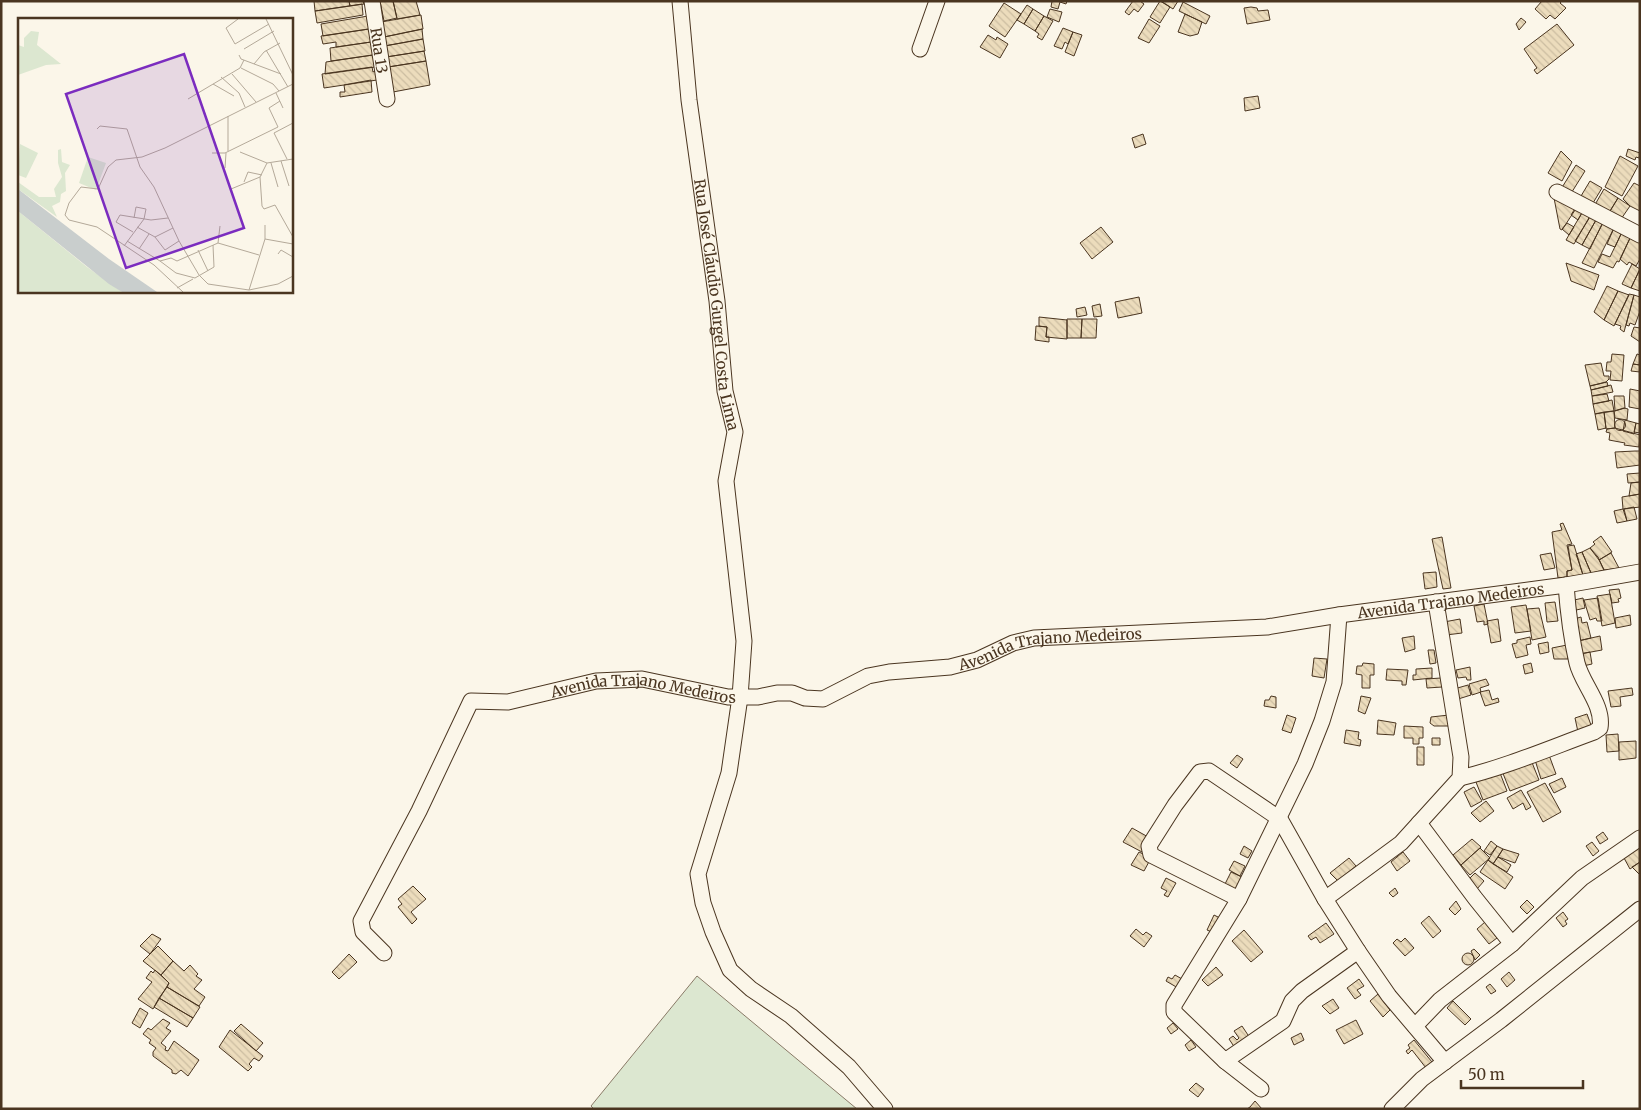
<svg xmlns="http://www.w3.org/2000/svg" width="1641" height="1110" viewBox="0 0 1641 1110" font-family="Merriweather,serif">
  <style>
    .pitch { fill: #dce7d0; stroke: #887966 }
    .building { fill: url(#building-back-hatch); stroke: #4a3520 }
    .lines { fill: none; stroke-linecap: round; stroke-linejoin: round }
    .street-casing { stroke: #4a3520; stroke-width: 17 }
    .street { stroke: #fbf6e9; stroke-width: 15 }
    .labels { text-anchor: middle; dominant-baseline: central; stroke-width: 4; stroke-linejoin: round; paint-order: stroke }
    .street-label { font-size: 15px; fill: #4a3520; stroke: #fbf6e9 }
    .inset-road { fill: none; stroke: #b4a999; stroke-width: 1 }
    .view { fill: #7b2cbf; fill-opacity: 0.15; stroke: #7b2cbf; stroke-width: 2.5 }
    .inset-edge { fill: none; stroke: #4a3520; stroke-width: 2.5 }
  </style>
  <defs>
    <pattern id="building-back-hatch" width="6" height="6" patternUnits="userSpaceOnUse" patternTransform="scale(1.25)"><rect width="6" height="6" fill="#ecdcbc"/><path d="M-1 5l2 2M0 0l6 6M5-1l2 2" fill="none" stroke="#ccbda1"/></pattern>
  </defs>
  <rect width="100%" height="100%" fill="#fbf6e9"/>
  <path class="pitch" d="M697,976L857,1109H594L591,1106Z"/>
  <path class="building" d="M314,1H349L350,6L315,11Z
    M349,1H363L364,4L350,6Z
    M380,1H393L397,18L384,21Z
    M393,1H416L420,15L397,19Z
    M1052,1H1067L1066,4L1060,2L1058,9L1051,7Z
    M1133,1H1140L1144,4L1138,12L1134,9L1129,15L1125,12Z
    M1160,1L1170,7L1160,23L1150,17Z
    M1161,1H1178L1173,9Z
    M1542,1H1562L1560,3L1566,8L1555,19L1550,15L1546,19L1535,9Z
    M1183,2L1210,16L1206,24L1179,11Z
    M1004,3L1021,14L1005,37L989,26Z
    M362,4L363,15L317,23L315,11Z
    M1027,5L1033,9L1024,24L1017,20Z
    M1251,7L1257,8L1258,11L1268,10L1270,20L1247,24L1244,8Z
    M1033,9L1044,16L1035,31L1024,24Z
    M1050,9L1062,12L1059,22L1047,17Z
    M1185,14L1202,22L1198,34L1190,36L1178,32Z
    M421,15L423,29L384,37L381,22Z
    M368,16L369,29L323,36L321,24Z
    M1044,16L1053,21L1042,40L1037,37L1039,34L1035,31Z
    M1521,18L1526,22L1519,30L1516,24Z
    M1149,19L1160,26L1149,43L1138,38Z
    M1557,24L1574,45L1537,74L1534,70L1537,68L1524,49Z
    M1063,28L1073,32L1068,44L1065,42L1062,49L1054,46Z
    M369,29L371,42L336,47V42L323,44L321,36Z
    M422,29L423,39L385,46L384,37Z
    M1073,32L1082,35L1074,56L1065,52Z
    M988,35L996,40L997,37L1008,44L1000,58L980,47Z
    M423,39L425,51L386,57L384,46Z
    M371,42L373,55L331,61L330,48Z
    M424,51L426,61L388,67L386,57Z
    M373,55L375,67L325,74L326,62Z
    M426,61L430,85L393,92L388,67Z
    M372,67L373,72L375,71L377,80L324,88L322,74Z
    M371,80L372,92L340,97V92H345L344,85Z
    M1258,96L1260,108L1245,111L1244,98Z
    M1143,134L1146,144L1135,148L1132,138Z
    M1628,149L1640,153L1639,158L1636,157L1635,160L1626,156Z
    M1561,151L1572,162L1562,181L1548,173Z
    M1620,156L1638,166L1622,196L1605,187Z
    M1576,165L1585,171L1570,195L1561,189Z
    M1590,181L1602,188L1590,208L1578,201Z
    M1634,183L1640,186V211L1630,206L1623,199Z
    M1604,189L1618,198L1607,216L1593,208Z
    M1554,198L1577,207L1562,230L1560,229Z
    M1618,198L1630,206L1619,222L1607,216Z
    M1576,207L1583,211L1578,220L1571,215Z
    M1583,211L1590,216L1574,244L1566,240Z
    M1590,217L1596,220L1582,245L1575,241Z
    M1596,220L1602,224L1590,249L1582,245Z
    M1567,223L1574,227L1569,235L1562,229Z
    M1603,223L1614,228L1594,268L1582,263Z
    M1101,227L1113,242L1092,259L1080,243Z
    M1614,228L1622,232L1615,247L1607,244Z
    M1622,232L1631,236L1619,262L1617,261L1613,268L1598,262L1602,254L1610,257Z
    M1631,236L1640,241V259L1636,266L1629,262L1627,265L1620,259Z
    M1566,263L1599,275L1594,290L1571,281Z
    M1632,264L1640,269L1631,288L1622,284Z
    M1640,269V291L1631,288Z
    M1607,286L1618,291L1604,320L1594,312Z
    M1618,291L1629,295L1614,326L1604,320Z
    M1629,294L1634,295L1624,332L1620,329L1621,326L1615,324Z
    M1634,295L1640,297V311L1635,325L1630,323L1629,326L1626,325Z
    M1139,297L1142,313L1118,318L1115,302Z
    M1100,304L1102,316L1094,317L1092,306Z
    M1085,307L1087,315L1077,317L1076,309Z
    M1039,317L1067,320V339L1046,337L1047,327L1039,326Z
    M1067,319H1082L1081,338H1067Z
    M1082,319H1097L1096,338H1081Z
    M1036,326L1047,327L1046,337H1049V342L1035,340Z
    M1634,327L1640,328V342L1631,336Z
    M1612,354L1624,355L1622,381L1610,380L1611,371H1606L1607,362H1611Z
    M1637,354L1640,355V365L1633,364Z
    M1601,363L1604,376H1609V379L1606,382L1590,386L1585,365Z
    M1633,364L1640,365V372L1631,371Z
    M1607,382L1608,386L1591,390L1590,386Z
    M1611,385L1613,392L1592,396L1591,390Z
    M1630,389L1640,391V409L1629,407Z
    M1607,394L1609,401L1593,404L1592,396Z
    M1614,396H1624L1625,408L1615,411Z
    M1612,400L1614,411L1595,414L1593,404Z
    M1624,408L1628,409L1627,420L1615,418L1614,411Z
    M1614,411L1615,428L1606,429L1604,412Z
    M1604,412L1606,428L1598,430L1595,414Z
    M1614.5 425a5.5 5.5 0 1 1 11 0a5.5 5.5 0 1 1-11 0Z
    M1625,420L1636,423L1634,434L1623,431Z
    M1636,423L1640,424V433L1634,432Z
    M1615,428L1640,435L1639,447L1624,445L1625,443L1609,440L1610,433L1606,432L1607,429Z
    M1635,451H1640V465L1617,468L1615,452Z
    M1640,473V482L1628,483L1627,474Z
    M1640,482V494L1629,496L1631,483Z
    M1640,494V507L1623,509L1622,497Z
    M1634,507L1637,519L1627,521L1624,509Z
    M1623,509L1627,521L1617,523L1614,511Z
    M1563,523L1572,544L1567,545L1572,570L1567,571V577L1558,578L1552,532L1562,530L1560,524Z
    M1601,536L1612,552L1599,560L1590,548L1595,544L1593,542Z
    M1442,537L1451,588L1443,589L1432,539Z
    M1574,545L1583,575L1567,577V571L1572,570L1568,546Z
    M1590,548L1598,557L1604,570L1591,573L1582,552Z
    M1582,552L1591,573L1583,575L1576,554Z
    M1551,553L1555,568L1544,570L1540,555Z
    M1611,553L1619,568L1604,570L1599,560Z
    M1436,572L1437,587L1425,589L1423,573Z
    M1619,589L1621,598L1618,599L1619,602L1612,603L1609,590Z
    M1610,594L1615,623L1602,626L1597,596Z
    M1583,598L1585,608L1572,611L1570,601Z
    M1598,598L1602,621H1597L1596,618L1590,620L1584,600Z
    M1555,602L1558,621L1547,622L1545,603Z
    M1484,604L1488,624L1484,625V621L1477,622L1474,606Z
    M1526,605L1531,631L1515,633L1511,607Z
    M1539,608L1546,637L1532,640L1527,609Z
    M1630,615L1631,625L1616,628L1615,618Z
    M1581,617L1582,623L1587,622L1591,638L1578,641L1574,619Z
    M1460,619L1462,633L1446,635L1444,622Z
    M1498,619L1501,641L1491,643L1487,621Z
    M1414,636L1415,649L1405,652L1402,638Z
    M1600,636L1602,650L1580,654L1578,641Z
    M1530,637L1531,644L1526,645L1528,655L1516,658L1512,644L1517,643V640Z
    M1548,642L1549,652L1540,654L1538,644Z
    M1567,645L1568,659H1554L1552,648Z
    M1428,650H1434L1436,663L1430,664Z
    M1590,652L1592,664L1583,666L1580,654Z
    M1314,658L1327,659L1324,678L1312,676Z
    M1363,663L1374,664V675H1370V688H1362V675L1356,674L1357,666H1362Z
    M1531,663L1533,672L1525,674L1523,665Z
    M1470,667L1471,680H1467L1466,677L1458,678L1456,670Z
    M1432,668V678L1413,680V675H1416V669Z
    M1387,669L1408,670L1406,685H1402V681L1386,680Z
    M1441,678L1442,687L1427,688L1426,679Z
    M1486,679L1489,685L1480,688L1481,692L1472,695L1469,684Z
    M1468,685L1471,695L1455,700L1454,689Z
    M1632,688L1633,695L1620,697L1621,706L1611,707L1608,691Z
    M1489,690L1492,700L1498,698L1499,702L1485,706L1480,692Z
    M1271,696L1276,697V708L1264,706L1265,700H1269Z
    M1361,696L1371,698L1365,714L1358,711Z
    M1587,714L1591,725L1578,732L1575,718Z
    M1287,715L1296,718L1291,733L1282,730Z
    M1449,715L1451,726H1434L1430,723L1431,717Z
    M1378,720L1396,723L1394,735L1377,734Z
    M1404,726L1423,727V738H1419V744H1413V738H1404Z
    M1346,730L1359,732L1358,739L1361,740L1360,746L1344,743Z
    M1618,734L1619,751L1607,752L1606,735Z
    M1432,738H1440V745H1432Z
    M1636,741V758L1619,760V742Z
    M1417,747H1424V765H1417Z
    M1237,755L1243,759L1237,768L1230,763Z
    M1549,755L1556,774L1541,779L1535,760Z
    M1531,760L1539,780L1510,791L1502,771Z
    M1500,773L1507,791L1483,800L1476,782Z
    M1562,778L1566,787L1554,793L1549,784Z
    M1545,783L1561,812L1543,822L1527,792Z
    M1474,787L1482,801L1471,807L1464,792Z
    M1521,790L1531,807L1526,810L1523,803L1513,809L1507,798Z
    M1486,801L1494,811L1480,822L1471,813Z
    M1132,828L1150,838L1142,852L1123,842Z
    M1603,832L1608,839L1600,844L1596,837Z
    M1472,839L1481,847L1461,865L1453,855Z
    M1491,841L1497,846L1490,855L1484,851Z
    M1592,842L1599,851L1593,856L1586,846Z
    M1640,844V862L1630,869L1624,858L1620,861L1618,857Z
    M1244,846L1252,851L1248,858L1240,854Z
    M1497,846L1503,849L1493,864L1488,860Z
    M1480,848L1490,858L1470,875L1461,865Z
    M1503,849L1519,854L1515,863L1498,857Z
    M1139,852L1151,858L1144,871L1131,865Z
    M1403,852L1410,861L1397,871L1391,862Z
    M1498,857L1511,865L1507,872L1493,864Z
    M1349,858L1356,866L1338,881L1330,873Z
    M1488,860L1513,877L1505,889L1480,872Z
    M1234,861L1245,866L1240,876L1229,870Z
    M1640,862V873L1639,874L1632,867Z
    M1231,872L1244,878L1237,893L1224,886Z
    M1475,873L1484,881L1477,889L1467,881Z
    M1166,878L1176,883L1168,897L1164,895L1167,891L1161,888Z
    M413,886L426,899L411,912L417,919L412,924L398,907L402,904L398,899Z
    M1395,888L1398,893L1393,897L1389,893Z
    M1527,900L1534,907L1527,914L1520,907Z
    M1456,901L1461,909L1455,915L1449,909Z
    M1563,912L1568,919L1565,921L1567,924L1563,927L1556,918Z
    M1214,915L1222,919L1214,933L1207,930Z
    M1429,916L1441,931L1433,938L1421,923Z
    M1485,922L1497,938L1489,944L1477,929Z
    M1326,923L1334,934L1320,943L1316,937L1311,940L1308,936Z
    M1136,929L1143,935L1146,932L1152,936L1144,947L1130,936Z
    M1244,930L1263,952L1251,962L1232,941Z
    M152,934L161,939L150,954L140,946Z
    M1405,938L1414,948L1405,956L1393,943L1397,939L1401,942Z
    M158,946L173,961L161,975L143,961Z
    M1474,949L1480,955L1475,960L1471,951Z
    M1462 959a6 6 0 1 1 12 0a6 6 0 1 1-12 0Z
    M349,954L357,962L339,979L332,972Z
    M173,961L184,971L190,965L198,974L196,976L202,980L194,989L205,997L199,1006L167,987L169,983L161,975Z
    M1216,967L1223,975L1208,986L1202,980Z
    M155,970L169,983L153,1009L138,999L152,982L146,978L151,971L153,973Z
    M1509,972L1515,980L1507,987L1501,979Z
    M1175,975L1182,979L1178,988L1166,981L1168,977L1172,979Z
    M1359,979L1364,986L1357,990L1361,995L1355,999L1347,988Z
    M1490,984L1496,991L1491,994L1486,987Z
    M167,987L200,1007L193,1018L159,998Z
    M1378,994L1390,1010L1383,1017L1370,1001Z
    M159,998L193,1018L187,1027L154,1007Z
    M1333,999L1339,1008L1330,1014L1322,1006Z
    M1453,1001L1471,1019L1465,1025L1447,1008Z
    M140,1008L148,1013L140,1028L132,1023Z
    M163,1019L170,1023L166,1028L171,1031L161,1043L166,1047L165,1050L168,1051L174,1041L199,1060L188,1076L181,1070L176,1074L172,1073V1070L153,1056V1052L156,1048L149,1043L151,1040L143,1034L148,1028L151,1030Z
    M1356,1020L1363,1034L1344,1044L1336,1030Z
    M1173,1023L1178,1029L1171,1034L1167,1028Z
    M241,1024L263,1043L256,1051L234,1031Z
    M1242,1026L1252,1041L1237,1051L1229,1039L1233,1036L1237,1040L1239,1038L1234,1031Z
    M230,1030L263,1056L259,1061L254,1058L249,1064L252,1067L248,1071L219,1047Z
    M1301,1033L1304,1040L1294,1045L1291,1038Z
    M1191,1040L1196,1047L1189,1051L1185,1045Z
    M1414,1040L1432,1062L1426,1068L1412,1050L1408,1054L1406,1051L1410,1048L1408,1045Z
    M1196,1083L1204,1089L1198,1097L1189,1090Z
    M1255,1101L1262,1109H1247L1250,1107Z"/>
  <g class="lines">
    <g class="street-casing">
      <g id="street">
        <path id="s1" d="M372,1L387,99"/>
        <path id="s2" d="M680,1L689,100L717,301L725,391L735,432L726,481L744,641L740,697L729,773L698,874L703,903L713,932L730,970L751,989L791,1016L849,1067L885,1109"/>
        <path d="M920,49L937,1"/>
        <path d="M1557,192L1640,235"/>
        <path d="M1339,615L1334,682L1322,721L1305,764L1239,899L1174,1005V1012L1225,1061L1283,1021L1292,1001L1302,991L1358,951"/>
        <path d="M1460,778C1506,767 1550,748 1594,732L1600,728C1604,705 1582,684 1577,663C1571,637 1568,612 1566,585"/>
        <path d="M1419,823L1475,898L1512,944"/>
        <path d="M1239,899L1151,855L1149,846L1175,805L1200,772L1209,771L1280,819L1325,899L1358,951L1389,996L1445,1062"/>
        <path d="M1325,899L1401,843L1460,778L1461,757L1436,602"/>
        <path id="s3" d="M384,953L363,932L361,921L419,811L471,701L508,702L596,681L642,679L728,697H758L777,693H792L805,698L823,699L868,676L889,672L950,667L977,660L1013,643L1034,638L1267,627L1339,615L1566,585L1640,572"/>
        <path d="M1415,1026L1440,1000L1512,944L1582,878L1640,838"/>
        <path d="M1225,1061L1261,1089"/>
        <path d="M1392,1109L1422,1079L1501,1020L1640,909"/>
      </g>
    </g>
    <use href="#street" class="street"/>
  </g>
  <g class="labels">
    <g class="street-label">
      <text stroke="none"><textPath href="#s1" startOffset="50">Rua 13</textPath></text>
      <text stroke="none"><textPath href="#s2" startOffset="306">Rua José Cláudio Gurgel Costa Lima</textPath></text>
      <text stroke="none"><textPath href="#s3" startOffset="1286">Avenida Trajano Medeiros</textPath></text>
      <text stroke="none"><textPath href="#s3" startOffset="881">Avenida Trajano Medeiros</textPath></text>
      <text stroke="none"><textPath href="#s3" startOffset="462">Avenida Trajano Medeiros</textPath></text>
    </g>
  </g>
  <g transform="translate(18 18)">
    <rect width="275" height="275" fill="#fbf6e9"/>
    <path d="M13,13L21,14L19,27L43,46L28,47L0,57V27L6,29V20Z" fill="#dce7d0"/>
    <path d="M43,131L44,144L52,147L47,155L48,173L43,176L42,184L34,188L39,199L0,171V164L21,179H38L36,171L44,159L40,145V132ZM0,193L69,249L104,274H0Z" fill="#dce7d0"/>
    <path d="M2,126L20,135L8,160L0,157ZM70,139L88,145L78,172L61,165Z" fill="#dce7d0"/>
    <path d="M0,171L91,241L139,274H104L91,266L0,193Z" fill="#c9cecd"/>
    <path class="inset-road" d="M220,1L208,10L217,26L251,6M248,1L275,57M226,31L256,13M248,32L270,69M221,37L223,41L263,56M236,46L246,34L262,25M223,50L255,66L261,73M214,56L238,84M203,59L221,75L227,89M195,66L216,78M258,75L265,90M170,81L222,50L226,42M210,98V133M260,109L251,90L262,83M79,111L82,108L109,111L122,149L136,169L161,223L181,257L190,266L231,272L260,266L275,258M222,134L249,145L275,141M194,135H207L260,109M269,141L256,115L275,105M263,143L271,168M249,145L242,159L244,188L246,191L257,187L275,219M253,145L260,169M207,150L208,135M226,164L230,154L244,157M213,171L242,159M119,209L137,219L155,210M115,214L98,204L102,197L133,202L150,200M137,219L147,232L161,223M247,221L275,226M109,223L142,243L153,240L159,243L200,225L241,237M200,225L202,208M106,228L126,201L128,191L118,189L116,200M121,231L131,216M180,232L190,253M260,236L263,232L275,239M142,243L158,255L177,260L196,249L195,227M159,270L175,261M231,272L247,221V207M165,274L136,247L79,209L51,202L47,197L51,185L63,169L80,171L90,149L98,142L124,139L147,130L275,66"/>
    <path class="view" d="M166,36L226,210L108,250L48,76Z"/>
    <rect width="275" height="275" class="inset-edge"/>
  </g>
  <rect width="1641" height="1110" fill="none" stroke="#4a3520" stroke-width="5"/>
  <path d="M1461 1080v8h122v-8" fill="none" stroke="#4a3520" stroke-width="2.5"/>
  <text x="1468" y="1080" font-size="15" fill="#4a3520" stroke="#fbf6e9" stroke-width="4" paint-order="stroke">50 m</text>
</svg>
